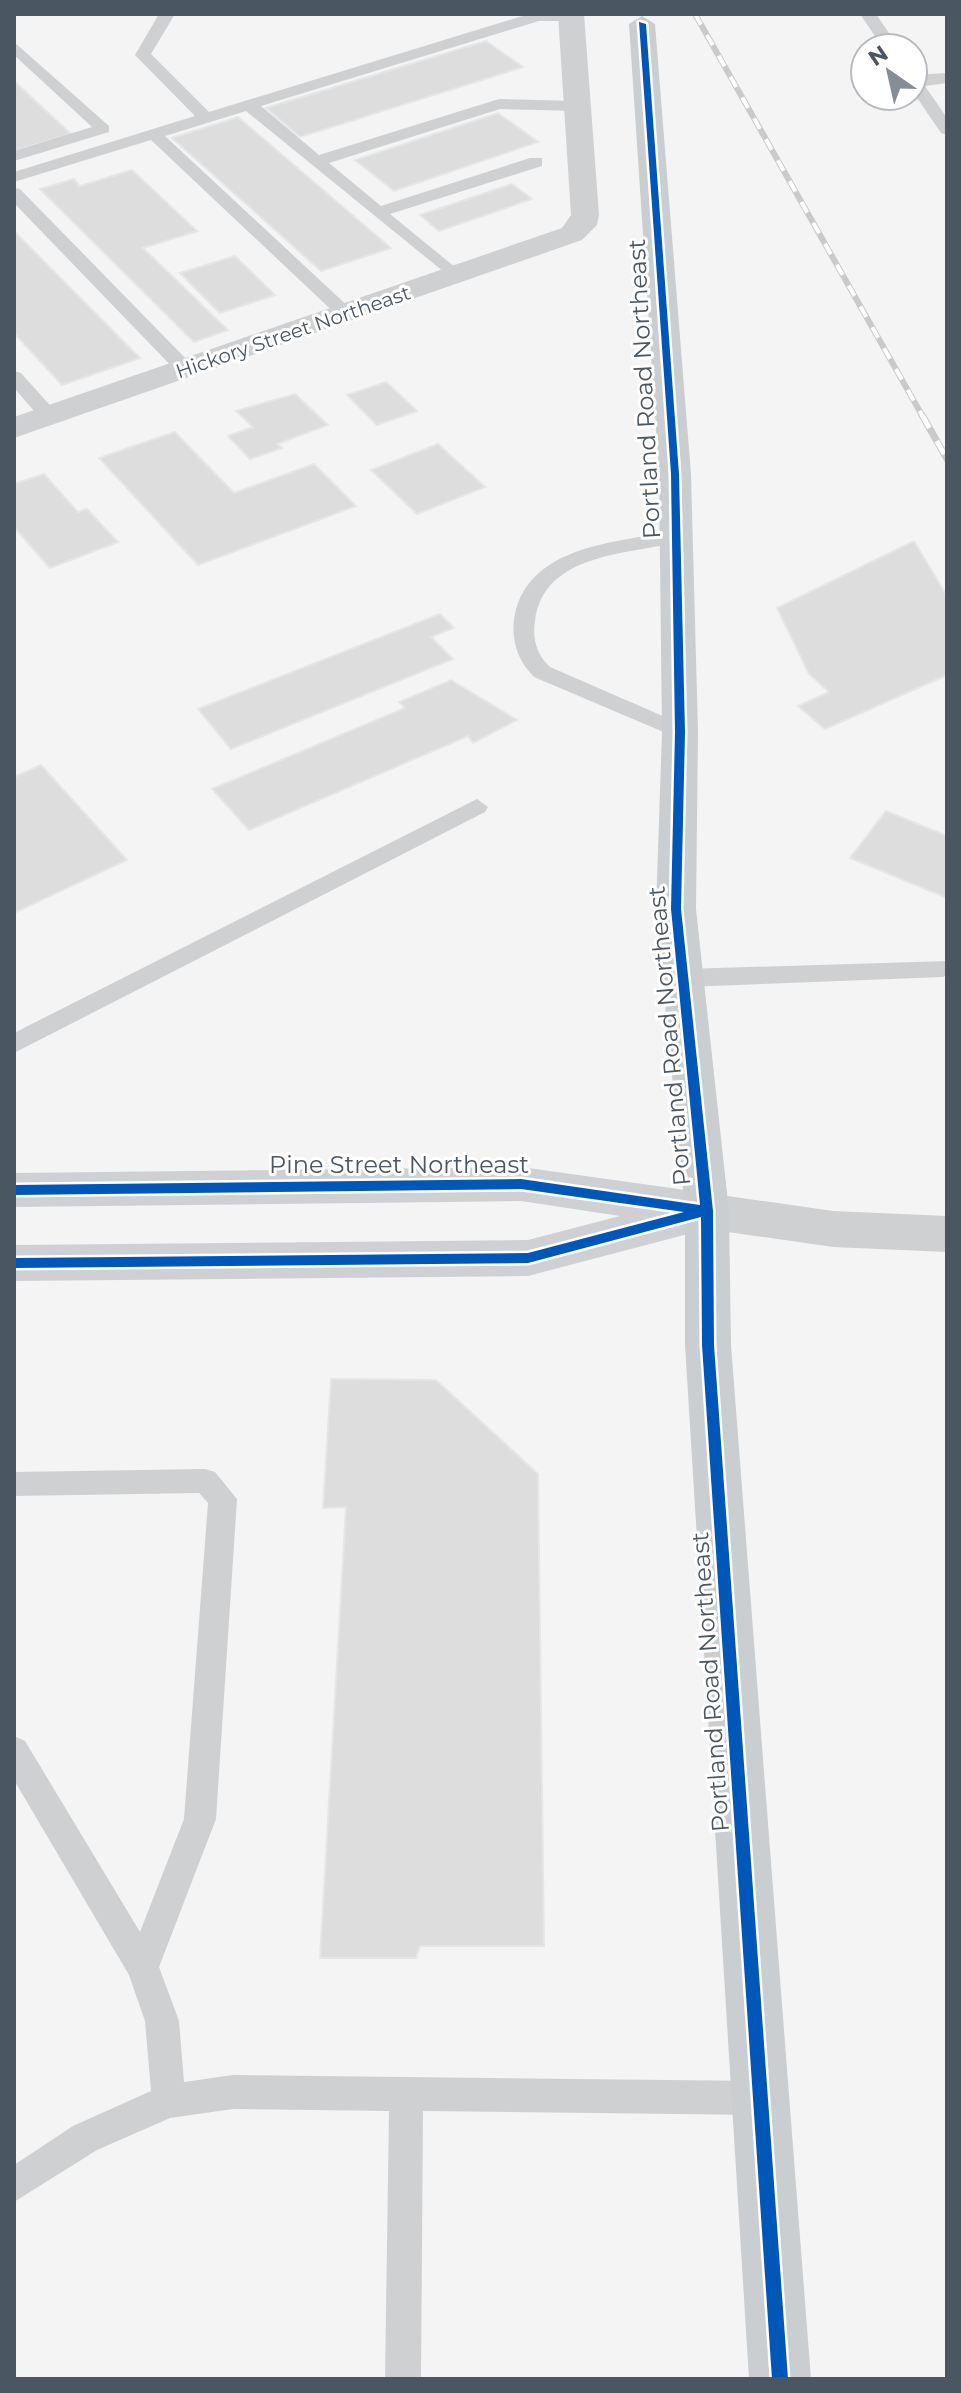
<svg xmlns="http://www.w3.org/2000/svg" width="961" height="2393" viewBox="0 0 961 2393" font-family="Montserrat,sans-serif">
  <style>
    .building { fill: #ddddde; stroke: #e5e6e7; stroke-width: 2 }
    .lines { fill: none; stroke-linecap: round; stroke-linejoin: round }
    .lane { fill: #ced0d2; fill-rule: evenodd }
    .street { fill: #ced0d2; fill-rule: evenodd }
    .secondary { fill: #ced0d4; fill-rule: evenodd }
    .primary { fill: #caced1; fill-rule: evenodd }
    .rail-far1-casing { stroke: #c9cacc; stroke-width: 6 }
    .rail-casing { stroke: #c9cacc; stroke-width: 7 }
    .rail-far1 { stroke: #fff; stroke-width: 4; stroke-dasharray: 12; stroke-linecap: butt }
    .rail { stroke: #fff; stroke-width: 5; stroke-dasharray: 15; stroke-linecap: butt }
    .cycleway-casing { stroke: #fff; stroke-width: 5 }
    .cycleway { fill: #0057b8; fill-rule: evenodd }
    .labels { text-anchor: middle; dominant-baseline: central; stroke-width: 6; stroke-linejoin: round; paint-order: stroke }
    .far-street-label { font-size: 20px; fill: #4a5661; stroke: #fff }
    .street-label { font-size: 24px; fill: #4a5661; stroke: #fff }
  </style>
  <rect width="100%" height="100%" fill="#f4f4f4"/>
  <path class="building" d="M486,41L523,67L300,137L266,108Z
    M14,81L71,134L14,151Z
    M498,113L538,142L394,191L355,160Z
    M238,117L391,248L321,271L172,138Z
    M132,170L197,231L143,248L228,330L194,342L40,189L74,179L80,186Z
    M512,184L532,199L439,231L420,215Z
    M14,231L140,358L62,385L14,333Z
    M235,256L275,295L220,313L180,273Z
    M386,382L417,411L377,425L347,395Z
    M295,394L328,425L277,444L282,448L250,459L228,436L253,427L236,411Z
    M175,432L234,493L314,464L356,506L198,565L99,458Z
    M438,444L485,487L417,514L371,470Z
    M44,474L78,512L87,509L118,542L50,568L14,527V484Z
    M914,541L947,596V675L825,729L798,706L829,692L809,674L777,608Z
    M440,614L454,628L431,637L453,659L231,749L198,709Z
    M451,680L517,720L473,743L468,736L249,830L212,789L405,708L399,702Z
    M41,765L127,860L14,913V777Z
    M886,811L947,836V898L850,858Z
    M331,1379L436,1380L538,1474L544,1946H420L416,1958H320L346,1507L323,1508Z"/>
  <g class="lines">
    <path class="lane" d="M159,14H175L151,54L209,112L529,14L579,16L571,21H539L261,106L319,155L499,99L577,101L585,106L577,111L500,109L329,163L381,206L530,158H542V166L390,214L461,272V280L455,281L246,111L165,136L352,310L355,314L346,319L340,318L151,140L14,182V172L195,116L135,55Z
      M860,14H876L899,48H883Z
      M14,42L109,126V132L14,161V151L92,127L14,55Z
      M947,73V83L925,86L947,118V135L941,133L913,92V75Z
      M14,188L20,189L192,365V373H178L14,203Z
      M14,371L21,373L56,412V420H42L14,388Z
      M675,531L685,537L682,541C629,555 544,552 535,621C532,639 537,655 550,667L688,727L691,732L688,737L680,739L534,677C517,660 510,638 515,614C530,545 618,542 675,531Z
      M477,799L488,807L485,812L14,1053V1033Z
      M947,961V975L943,977L684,987L676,984L672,978L676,972L684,969Z
      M205,1469L215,1472L237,1499L216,1819L159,1967L179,2021L184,2082L233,2075L760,2081L772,2086L777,2098L772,2110L760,2115L423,2111L421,2379H385L389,2111L233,2109L170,2118L97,2150L14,2202V2165L73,2126L151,2091L145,2021L129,1975L14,1780V1736L25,1741L140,1932L184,1819L208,1503L199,1493L14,1496V1472Z"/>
    <path class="street" d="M558,14H584L599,215L597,225L582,240L14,438V417L562,228L571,215Z
      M707,1193L833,1211L947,1216V1252L833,1247L707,1229L691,1223L685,1211L691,1199Z"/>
    <path class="secondary" d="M521,1167L707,1193L723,1199L729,1211L723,1223L707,1229L528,1276L14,1281V1245L528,1240L620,1216L521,1201L14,1207V1173Z"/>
    <path class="primary" d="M642,16L655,24L691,474L698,732L696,909L729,1211L731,1345L811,2379H749L685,1345V1211L656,909L662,732L659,474L629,24Z"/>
    <g class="rail-far1-casing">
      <path id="rail-far1" d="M695,14L923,417"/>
    </g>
    <g class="rail-casing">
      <path id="rail" d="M922,415L947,459"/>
    </g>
    <use href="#rail-far1" class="rail-far1"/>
    <use href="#rail" class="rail"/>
    <g class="cycleway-casing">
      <path id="cycleway" d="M639,22L646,24L679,474L685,732L681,909L713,1211L714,1345L788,2379H772L702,1345L701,1217L528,1263L14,1268V1258L528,1253L684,1212L521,1189L14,1195V1185L521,1179L700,1205L671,909L675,732L671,474Z"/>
    </g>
    <use href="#cycleway" class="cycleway"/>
  </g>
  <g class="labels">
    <g class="far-street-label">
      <text transform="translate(293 332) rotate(-19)">Hickory Street Northeast</text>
    </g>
    <g class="street-label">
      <text transform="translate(644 389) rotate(-93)">Portland Road Northeast</text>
      <text transform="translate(669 1036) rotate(-95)">Portland Road Northeast</text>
      <text x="399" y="1164">Pine Street Northeast</text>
      <text transform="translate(710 1682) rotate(-94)">Portland Road Northeast</text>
    </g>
  </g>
  <rect width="961" height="2393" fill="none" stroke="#4a5661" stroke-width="32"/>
  <g transform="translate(889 72) rotate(326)"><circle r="38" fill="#ffffff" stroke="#b7bbc0" stroke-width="2"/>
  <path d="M0-6L14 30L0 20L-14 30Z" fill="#868d94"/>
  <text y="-12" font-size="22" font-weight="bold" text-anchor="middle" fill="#4a5661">N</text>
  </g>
</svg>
